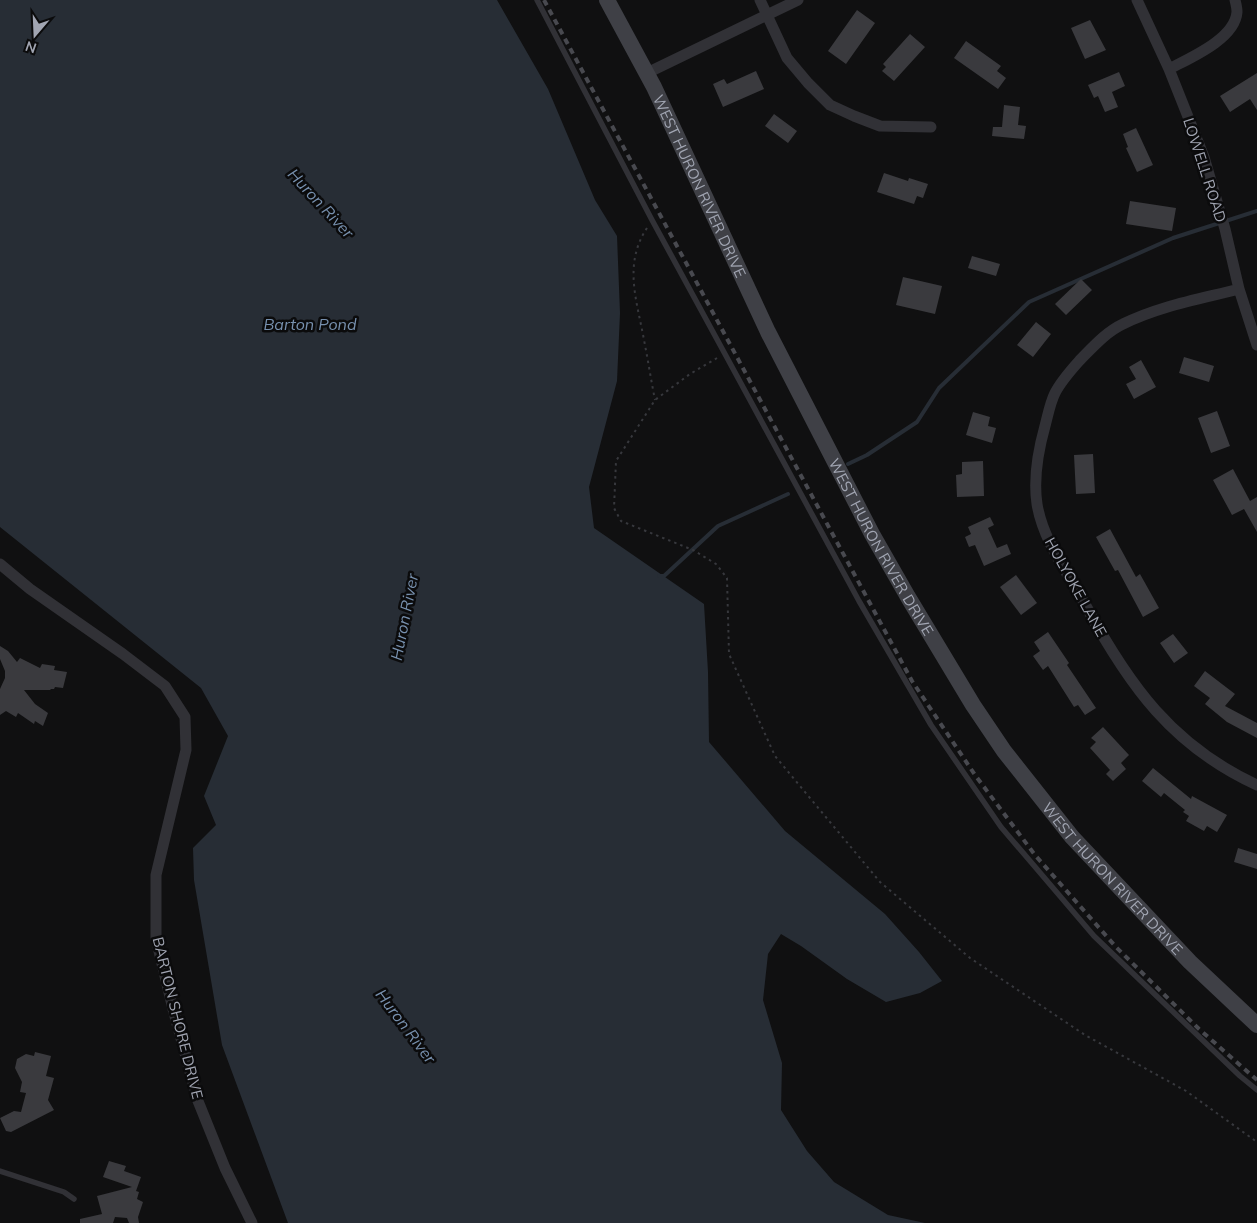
<svg xmlns="http://www.w3.org/2000/svg" width="1257" height="1223" viewBox="0 0 1257 1223" font-family="Mulish,sans-serif">
  <style>
    .water { fill: #272d35 }
    .lines { fill: none; stroke-linecap: round; stroke-linejoin: round }
    .stream { stroke: #272d35; stroke-width: 4 }
    .building { fill: #3a3a3e }
    .path { stroke: #37383d; stroke-width: 2; stroke-dasharray: 2.5 4; stroke-linecap: butt }
    .lane { stroke: #313136; stroke-width: 5.5 }
    .street { stroke: #313136; stroke-width: 11 }
    .secondary { stroke: #3f4046; stroke-width: 16 }
    .rail { stroke: #48494f; stroke-width: 4; stroke-dasharray: 6 5; stroke-linecap: butt }
    .labels { text-anchor: middle; dominant-baseline: central; stroke-width: 5; stroke-linejoin: round; paint-order: stroke }
    .street-label { font-size: 15px; fill: #a1a5b2; stroke: #0b0b0c }
    .water-label { font-size: 16px; font-style: italic; fill: #7790ae; stroke: #0b0b0c }
  </style>
  <rect width="100%" height="100%" fill="#101011"/>
  <path class="water" d="M0,0H497L548,89L595,200L617,236L620,313L617,381L589,487L594,528L704,604L708,672L709,742L785,831L885,914L919,952L942,981L920,993L886,1002L847,979L801,946L781,934L768,954L763,1000L782,1063L781,1110L807,1151L834,1182L888,1215L925,1223H288L222,1045L194,880L193,848L216,825L204,796L228,736L201,688L0,527Z"/>
  <g class="lines">
    <path class="stream" d="M848,464L867,455L917,422L939,388L1029,302L1173,238L1257,211
      M659,576H664L718,526L788,494"/>
  </g>
  <path class="building" d="M857,10L875,23L846,64L828,51Z
    M1090,20L1106,50L1085,59L1071,28Z
    M910,34L925,47L894,81L882,71L886,67L883,64Z
    M966,41L1001,66L997,71L1006,78L998,89L954,58Z
    M756,71L764,89L723,107L713,84L724,79L727,84Z
    M1119,72L1125,86L1112,92L1118,107L1105,112L1098,96L1094,98L1088,85Z
    M1257,73V110L1250,99L1230,112L1220,96Z
    M1004,105L1020,107L1018,125L1026,126L1024,139L992,136L993,127H1002Z
    M774,114L797,131L788,143L765,126Z
    M1136,128L1153,165L1137,172L1126,148L1128,147L1123,134Z
    M884,173L908,181L909,178L928,184L923,198L917,196L914,204L877,192Z
    M1130,201L1176,208L1172,231L1126,224Z
    M972,256L1000,264L996,276L968,268Z
    M903,277L942,286L935,314L896,305Z
    M1081,279L1092,290L1066,315L1055,304Z
    M1036,322L1051,334L1033,357L1017,345Z
    M1184,357L1214,366L1209,382L1179,373Z
    M1141,360L1156,387L1134,399L1126,384L1136,379L1129,367Z
    M1217,411L1230,446L1211,453L1198,418Z
    M973,412L990,417L988,426L996,428L992,443L966,435Z
    M1093,454L1095,493L1076,494L1074,455Z
    M983,461L984,496L957,497L956,475L962,474V462Z
    M1233,469L1250,501L1257,497V532L1244,509L1232,515L1213,480Z
    M990,517L994,525L988,528L997,548L1007,544L1011,554L984,566L975,545L969,547L965,537L971,534L968,527Z
    M1110,529L1136,577L1140,574L1159,608L1143,617L1118,570L1115,571L1096,537Z
    M1016,575L1037,603L1021,615L1000,587Z
    M1048,632L1069,663L1067,665L1096,708L1085,715L1078,705L1074,707L1048,666L1043,670L1033,656L1040,651L1034,642Z
    M1173,634L1188,653L1174,663L1160,643Z
    M0,646L8,651L17,662L20,658L40,668L42,664L55,666L54,670L67,672L63,688L55,687L54,689H51L50,690H24L35,704L48,713L43,726L35,721L34,724L18,713L16,717L6,711L0,715V689L5,678V671L0,659Z
    M1205,671L1235,694L1225,706L1257,723V738L1227,722L1205,704L1210,698L1194,686Z
    M1103,727L1129,755L1121,763L1126,769L1113,781L1106,774L1110,770L1090,748L1096,742L1091,738Z
    M1153,768L1191,799L1192,796L1227,815L1217,832L1207,826L1204,831L1186,821L1189,816L1183,812L1185,810L1164,793L1161,797L1142,781Z
    M1238,848L1257,854V869L1234,862Z
    M35,1052L51,1056L46,1076L54,1078L48,1100L54,1110L11,1132L6,1131L0,1118L14,1111L21,1112L26,1093L20,1092L22,1082L15,1068L17,1059L26,1054L34,1056Z
    M109,1161L126,1166L124,1171L141,1177L136,1191L139,1192L137,1199L143,1202L138,1217L139,1223H129L127,1218L115,1217L113,1223H80V1219L102,1214L97,1196L132,1187L103,1177Z"/>
  <g class="lines">
    <path class="path" d="M647,228C623,264 637,301 644,340C648,360 651,380 655,400
      M717,358L690,374L655,400L616,461L614,508L621,521L693,550L716,564L727,578L729,654L775,756L880,882L970,958L1085,1035L1186,1091L1257,1142"/>
    <path class="lane" d="M537,0L652,220L725,354L859,601L931,725L1001,827L1094,936L1240,1076L1257,1090
      M0,1171L64,1192L74,1199"/>
    <path class="street" d="M760,0L787,58L808,83L830,105L854,116L880,126L931,127
      M1137,0L1169,69L1204,157L1225,229L1239,289L1257,345
      M1169,69C1190,58 1235,39 1237,12C1237,8 1236,4 1235,0
      M647,73L798,0
      M1239,289C1200,299 1159,306 1123,324C1106,332 1093,347 1080,360C1071,370 1061,381 1055,393C1050,403 1048,415 1045,426C1038,451 1033,477 1037,504C1043,541 1068,573 1086,606C1129,685 1172,746 1257,785
      M0,564L30,589L123,654L165,686L185,717L186,750L156,875V939L173,1009L198,1101L225,1168L252,1223"/>
    <path class="secondary" id="s1" d="M607,0L654,87L768,332L872,534L908,597L973,705L1004,751L1072,837L1190,962L1257,1025"/>
    <path class="rail" d="M544,0L912,681L975,775L1035,855L1116,947L1199,1029L1257,1080"/>
  </g>
  <g class="labels">
    <g class="street-label">
      <text transform="translate(1205 170) rotate(72)">LOWELL ROAD</text>
      <text stroke="none"><textPath href="#s1" startOffset="208">WEST HURON RIVER DRIVE</textPath></text>
      <text stroke="none"><textPath href="#s1" startOffset="612">WEST HURON RIVER DRIVE</textPath></text>
      <text transform="translate(1076 587) rotate(61)">HOLYOKE LANE</text>
      <text stroke="none"><textPath href="#s1" startOffset="1018">WEST HURON RIVER DRIVE</textPath></text>
      <text transform="translate(178 1018) rotate(76)">BARTON SHORE DRIVE</text>
    </g>
    <g class="water-label">
      <text transform="translate(321 203) rotate(47)">Huron River</text>
      <text x="310" y="324">Barton Pond</text>
      <text transform="translate(404 617) rotate(-79)">Huron River</text>
      <text transform="translate(406 1026) rotate(53)">Huron River</text>
    </g>
  </g>
  <g transform="translate(35 35) rotate(199)" stroke="#0b0b0c" stroke-width="4" paint-order="stroke">
  <path d="M0-4L9 19L0 12L-9 19Z" fill="#a1a5b2"/>
  <text y="-8" font-size="14" font-weight="bold" text-anchor="middle" fill="#a1a5b2">N</text>
  </g>
</svg>
